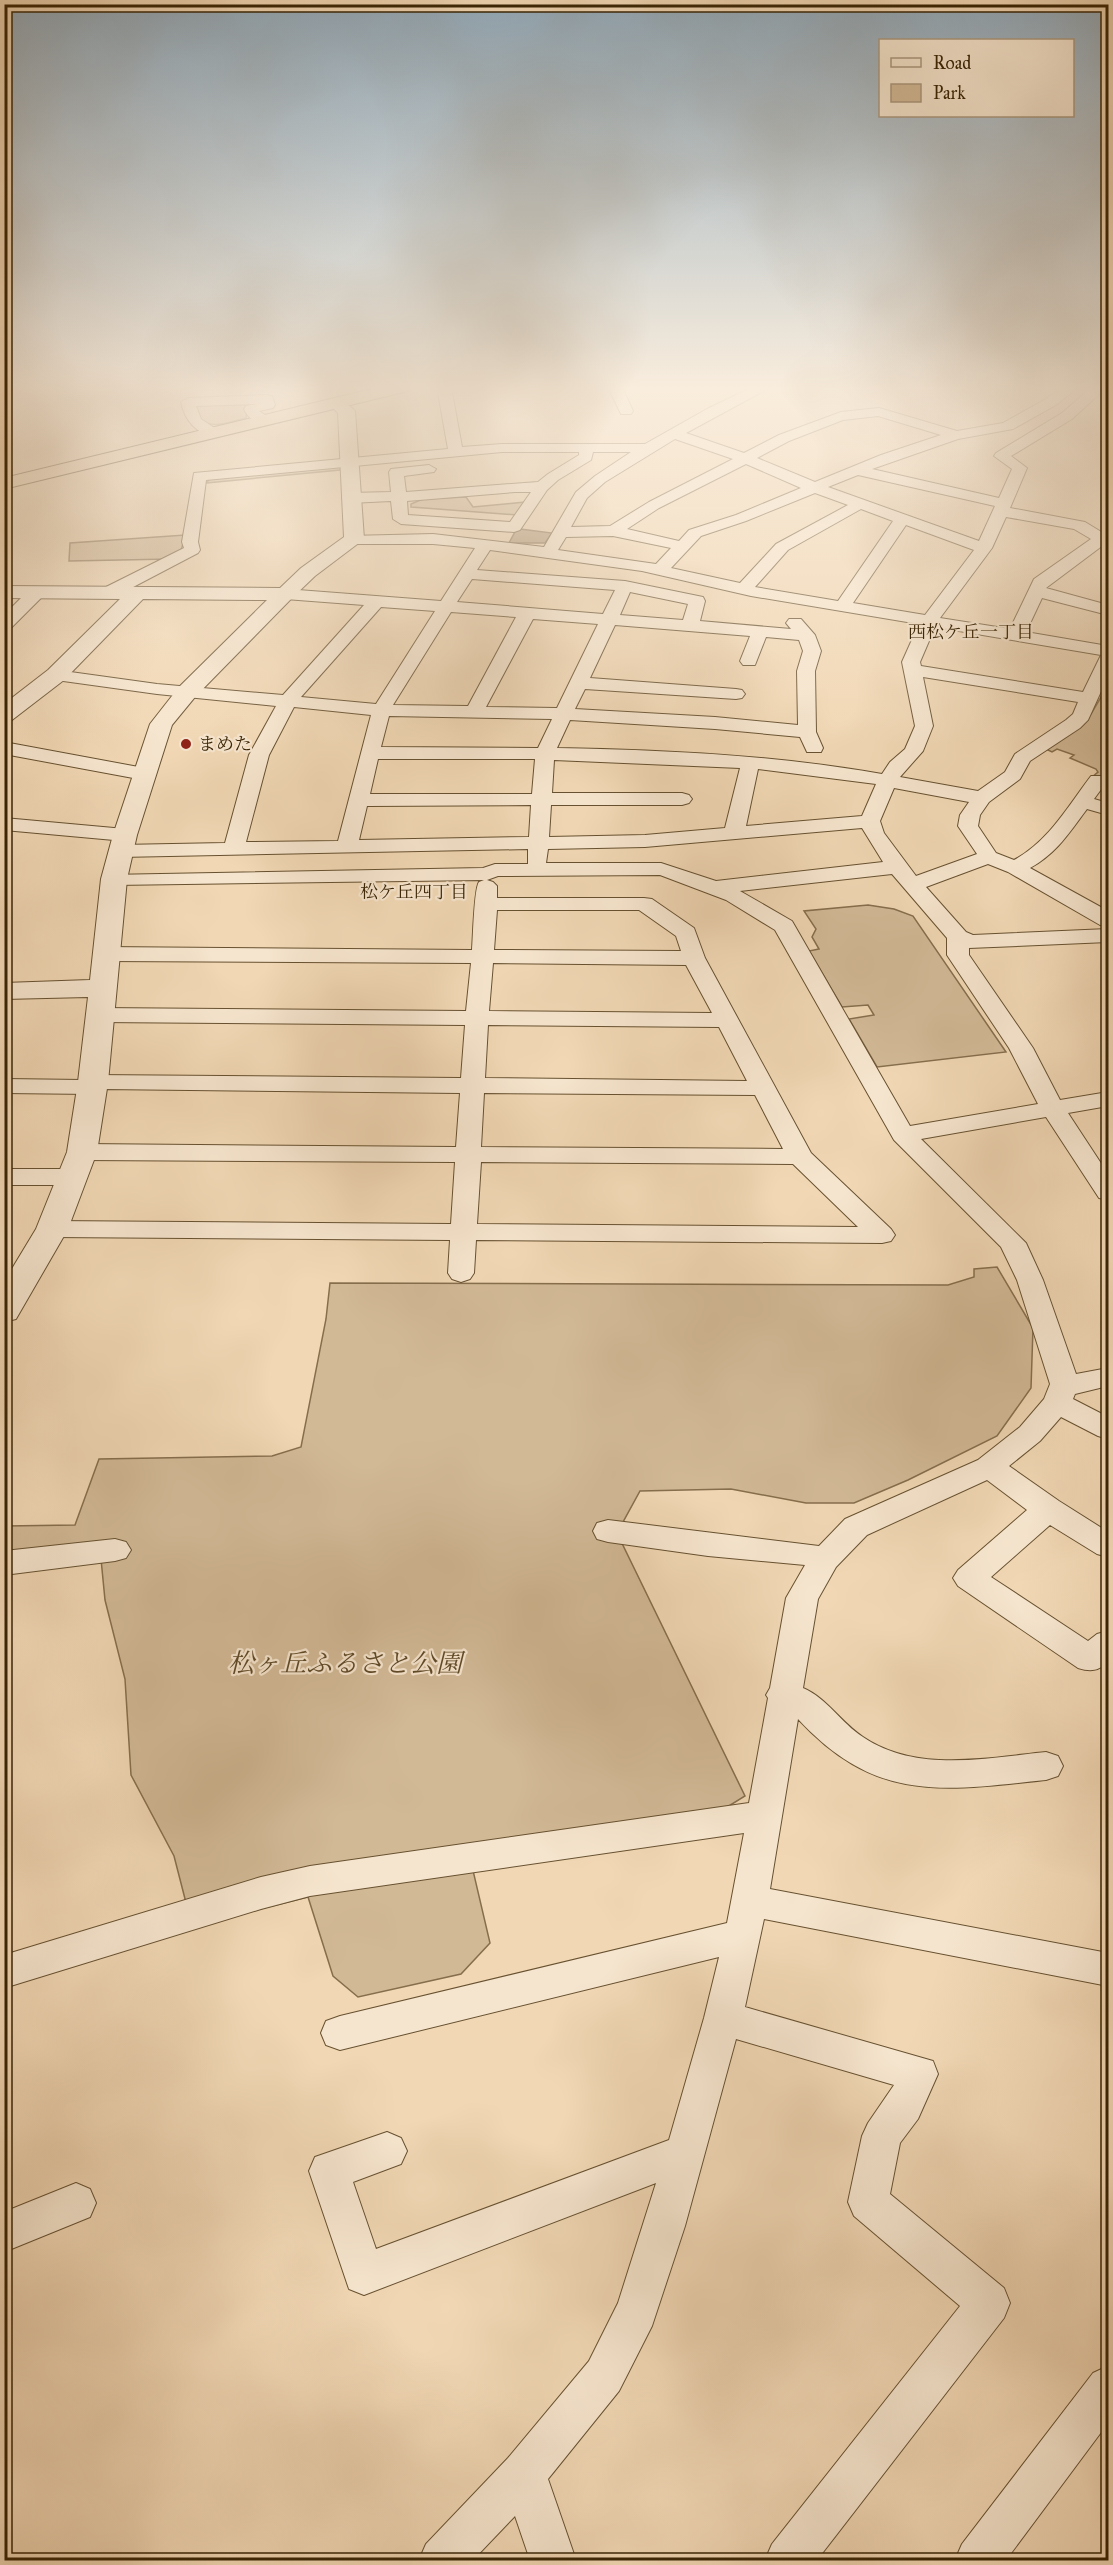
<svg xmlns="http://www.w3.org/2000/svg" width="1113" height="2565" viewBox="0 0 1113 2565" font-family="'IM FELL Great Primer','Noto Serif JP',serif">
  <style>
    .green { fill: #d2b996; stroke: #866e4d; stroke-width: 1.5 }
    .water { fill: #b29a78; stroke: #826b4a; stroke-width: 1.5 }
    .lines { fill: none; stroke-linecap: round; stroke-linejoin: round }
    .minor-casing { stroke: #675130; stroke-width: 2 }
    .tertiary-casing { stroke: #675130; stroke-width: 2 }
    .trunk-casing { stroke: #392404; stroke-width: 2 }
    .minor { fill: #f6e5ce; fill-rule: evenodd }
    .tertiary { fill: #f6e5ce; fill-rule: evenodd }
    .trunk { fill: #f1d7b4; fill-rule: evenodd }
    .poi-dot { fill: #8f2418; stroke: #f6e5ce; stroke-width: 2 }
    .labels { text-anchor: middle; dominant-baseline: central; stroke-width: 4.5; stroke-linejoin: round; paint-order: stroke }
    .far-neighbourhood-label { font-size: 18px; fill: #392404; stroke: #f6e5ce }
    .far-poi-label { font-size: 18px; fill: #392404; stroke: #f6e5ce; text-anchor: start }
    .near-park-label { font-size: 26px; font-style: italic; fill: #5f4928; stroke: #f6e5ce }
  </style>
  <rect width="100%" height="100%" fill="#f1d7b4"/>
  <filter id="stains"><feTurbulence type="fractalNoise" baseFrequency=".00333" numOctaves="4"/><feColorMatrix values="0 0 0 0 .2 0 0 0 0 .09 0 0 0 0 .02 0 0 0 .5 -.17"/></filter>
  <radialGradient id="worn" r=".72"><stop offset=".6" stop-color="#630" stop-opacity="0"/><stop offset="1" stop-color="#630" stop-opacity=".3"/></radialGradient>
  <path class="green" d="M200,404H264L247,408L246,418C230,422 213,430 198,419L196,406Z
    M341,467L340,470L206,483L211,478Z
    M466,497L473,507L526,502L518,515L411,507V504L423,499Z
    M185,535L181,551L171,559L69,561L70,543Z
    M1107,687L1108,782H1103L1092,777L1098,772L1096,769L1070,758L1074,755L1057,749L1052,752L1046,749L1091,714Z
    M868,905L894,909L913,916L1006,1052L877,1067L849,1019L874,1015L868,1005L842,1007L809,951L819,949L812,937L816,929L804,911Z
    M997,1267L1033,1328L1031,1388L997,1436L908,1480L854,1503H806L731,1489L640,1491L617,1533L745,1796L724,1809L467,1845L490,1943L461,1974L358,1997L333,1976L308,1897L192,1926L174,1856L131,1775L125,1679L105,1600L101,1559L5,1574V1526L75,1525L99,1459L272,1456L301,1447L326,1319L330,1283L948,1285L974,1277V1269Z"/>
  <path class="water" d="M520,529L552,533L545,543H509L516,530Z"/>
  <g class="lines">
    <g class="minor-casing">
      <path id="minor" d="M437,387H451L462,447L502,444H645L707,409L753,387H771L686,433L744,453L779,435L841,412L879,408L957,431L1003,423L1046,399L1062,387H1078L1056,405L1013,429L958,439L872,469L999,498L1012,469L994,456L996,453L1062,413L1092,387H1107L1072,419L1011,456L1027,468L1010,508L1085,522L1108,536V548L1102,546L1046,588L1108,605V615L1042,598L1026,632L1108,646V676L1088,720L1080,728L1030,761L1020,779L989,802L980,815L978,826L996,853L1014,860C1049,841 1068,806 1091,776H1105L1108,780L1094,799L1108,803V815L1087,809C1069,833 1057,853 1030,868L1108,911V926L1100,925L1008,872L988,864L926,887L966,932L973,935L1108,929V942L969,948V955L1033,1048L1060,1100L1108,1092V1106L1068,1113L1108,1174V1200L1099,1198L1046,1117L921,1139L1026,1243L1043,1280L1076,1374L1108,1368V1386L1075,1394L1073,1399L1108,1417V1439L1098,1436L1061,1417L1040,1441L1009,1466L1059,1501L1108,1532V1557L1097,1554L1050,1525L991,1577L1088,1641L1097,1634L1108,1631V1662C1098,1671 1091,1672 1078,1668L958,1586L953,1578L958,1570L1027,1510L987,1480L867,1535L836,1567L818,1599L803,1688C827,1698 841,1723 863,1737C916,1773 986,1758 1046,1752L1058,1756L1063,1766L1058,1776L1046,1780C941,1791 876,1803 798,1719L770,1889L1108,1953V1986L764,1919L745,2007L933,2061L938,2074L918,2119L900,2143L890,2194L1004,2288L1010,2303L1004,2318L817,2560H765L772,2544L960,2306L854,2216L848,2202L862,2136L868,2123L894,2085L736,2039L685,2226L652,2326L619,2391L548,2479L576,2560H530L515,2516L473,2560H419L426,2544L508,2458L589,2361L618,2303L656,2183L364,2295L349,2289L309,2171L315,2157L387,2132L401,2138L407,2151L401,2164L353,2182L376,2249L669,2140L704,2018L719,1957L340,2050L326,2045L321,2033L326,2021L340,2016L727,1923L744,1833L310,1896L261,1909L4,1988V1955L261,1877L310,1866L749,1803L768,1698L766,1695L770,1688L786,1598L805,1565L708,1556L608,1542L597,1539L593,1531L597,1523L608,1520L819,1546L845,1519L978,1460L1020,1427L1044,1399L1050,1384L1017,1280L1001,1247L894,1140L775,930L726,900L660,875L498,876L487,880L493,882L497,886V898H644L652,899L694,928L705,958L811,1153L891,1229L895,1235L891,1241L882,1243L476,1240L474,1273L470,1279L461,1282L452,1279L448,1273L450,1240L52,1237L43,1235L39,1229L43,1223L52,1221L451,1224L455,1162L82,1160L73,1157L69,1152L73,1147L82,1144L456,1147L460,1093L102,1089L92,1094L4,1093V1079L83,1080L93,1075L461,1078L465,1025L98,1022L90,1020L87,1015L90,1010L98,1008L466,1011L471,963L104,961L96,959L93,954L96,949L104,947L472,950C473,938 474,888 479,882L484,880L114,885L107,883L104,879L107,875L483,868L495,864H528V849L120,857L113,855L110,851L113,847L120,845L225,843L249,755L276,706L157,694L56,680L50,679L47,675L50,671L56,670L157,684L283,695L364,605L285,599L279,598L277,594L279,590L285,589L441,601L475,548L433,544H354L346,539L348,536L433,534L544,547L576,492L595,476L631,452H593L591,460L558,480L547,490L520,530L514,532L401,524L393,519L391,501L350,503L342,498L350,493L391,492L389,472L391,469L429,465L436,469L434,472L404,476L406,492L538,482L548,474L579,455V452H502L206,480L198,542L200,550L198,553L116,596H104L102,592L104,588L184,548L182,542L194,473L448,449ZM878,416L941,435L881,455L815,482L757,458L789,441L843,420ZM675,439L733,459L649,502L610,526L571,527L587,498L605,482ZM746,464L801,488L736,515L689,530L679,541L627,529L659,508ZM858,475L995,506L979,541L828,487ZM515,492H531L510,522L408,515L407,501ZM815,493L848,505L776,544L740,583L671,568L701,536L746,521ZM861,509L893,521L838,601L755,587L788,550ZM1006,517L1074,529L1091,539L1034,579L1010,629L940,618L992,548ZM906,525L974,550L925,615L853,603ZM613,536L671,548L656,564L558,550L566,537ZM490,550L642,571L751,596L919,624L902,662L915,726L905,749L890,762L882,774C775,755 666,750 557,748L570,720L715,729L800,737L807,752H821L823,748L816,732L815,671L821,651L815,635L801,619H789L786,623L791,629L700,621L705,601L703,597L625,581L477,570ZM472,579L615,590L603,614L457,602ZM630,592L688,604L683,620L620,615ZM381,607L435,611L376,704L301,697ZM451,612L516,617L468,706L393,705ZM533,619L598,624L557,708L486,707ZM615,625L750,636L740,661L743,665H755L766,637L799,640L803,651L797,671L798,725L715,717L575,709L585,689L736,699L742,698L745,694L742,690L736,689L590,678ZM935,627L1101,655L1083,692L921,666L920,662ZM923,677L1078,702L1073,714L1066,720L1015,754L1005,772L978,791L900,777L923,751L933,726ZM294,707L371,715L338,841L246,842L269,755ZM389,716L552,719L538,748L381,747ZM378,759H535L532,794H370ZM554,760L740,768L725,828L645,835L549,837L551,805H682L689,803L692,799L689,795L682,793H552ZM758,769L876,784L862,816L746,826ZM894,788L969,802L960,815L958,826L977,854L916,876L884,833L880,821ZM531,805L529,837L359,840L367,806ZM862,828L883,862L716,881L661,863H546L548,849L645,847ZM892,874L947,938V955L1009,1048L1038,1104L910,1126L792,921L740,891ZM497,910H639L676,936L681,951L494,950ZM493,963L686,965L712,1013L489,1011ZM488,1025L719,1027L747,1081L485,1078ZM484,1093L755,1095L783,1149L481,1147ZM481,1162L793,1164L858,1227L477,1224Z
        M608,387H622L633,411L631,414H621Z
        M267,395L272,396L275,405L273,408L259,411L273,420L266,424C255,421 249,420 244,409L246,406L257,404L196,406L201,419L222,433L215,437C196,433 185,421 181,402L188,398Z
        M37,587L43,588L45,592L43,596L10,629L4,630V615L31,588Z
        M4,742L144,768L151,770L154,774L151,778L144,780L4,754Z
        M4,818L125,829L132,831L135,835L132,839L125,841L4,830Z
        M4,1169H74L83,1172L87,1177L83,1182L74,1185H4Z
        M115,1539L126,1542L131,1550L126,1558L115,1561L4,1575V1551Z
        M76,2183L90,2189L96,2203L90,2217L4,2252V2212Z
        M1108,2366V2423L1006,2560H955L962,2544L1093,2373Z"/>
    </g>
    <g class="tertiary-casing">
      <path id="tertiary" d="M336,398L342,399L355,411L364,539L315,576L292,598L195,697L172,725L137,835L127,879L108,1082L97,1152L68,1229L16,1319L4,1322V1282L36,1229L67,1152L78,1082L88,997L4,999V983L90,980L101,879L113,835L150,724L179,687L267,600L143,599L64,680L12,720L4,722V704L48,670L120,599L4,598V586L280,588L301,568L344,537L338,413L328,403Z"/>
    </g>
    <g class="trunk-casing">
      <path id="trunk" d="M380,387H410L408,391L4,489V478Z"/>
    </g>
    <use href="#minor" class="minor"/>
    <use href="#tertiary" class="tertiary"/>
    <use href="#trunk" class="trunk"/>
  </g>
  <linearGradient id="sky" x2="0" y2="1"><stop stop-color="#92aabb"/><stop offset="0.52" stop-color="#f9eddd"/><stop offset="1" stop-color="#f9eddd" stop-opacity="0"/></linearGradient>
  <rect width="1113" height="746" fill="url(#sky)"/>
  <circle class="poi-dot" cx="186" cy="744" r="6"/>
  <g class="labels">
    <g class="far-neighbourhood-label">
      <text x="971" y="632">西松ケ丘一丁目</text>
      <text x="414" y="892">松ケ丘四丁目</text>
    </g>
    <g class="far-poi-label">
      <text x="198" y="744">まめた</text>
    </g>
    <g class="near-park-label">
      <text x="345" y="1663">松ヶ丘ふるさと公園</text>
    </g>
  </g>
  <rect width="1113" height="2565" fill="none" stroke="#f1d7b4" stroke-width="24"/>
  <rect x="6" y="6" width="1101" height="2553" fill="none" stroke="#392404" stroke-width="3"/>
  <rect x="12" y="12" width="1089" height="2541" fill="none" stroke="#392404" stroke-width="1.5"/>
  <rect x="879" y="39" width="195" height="78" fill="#f6e5ce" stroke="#aa987d" stroke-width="1.5"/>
  <rect x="891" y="58" width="30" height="9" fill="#f6e5ce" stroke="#aa987d" stroke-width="1.5"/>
  <text x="933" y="69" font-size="18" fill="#392404">Road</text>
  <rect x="891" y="84" width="30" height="18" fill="#d2b996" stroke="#aa987d" stroke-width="1.5"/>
  <text x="933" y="99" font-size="18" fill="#392404">Park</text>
  <rect width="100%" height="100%" filter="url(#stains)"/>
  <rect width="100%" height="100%" fill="url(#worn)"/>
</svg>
